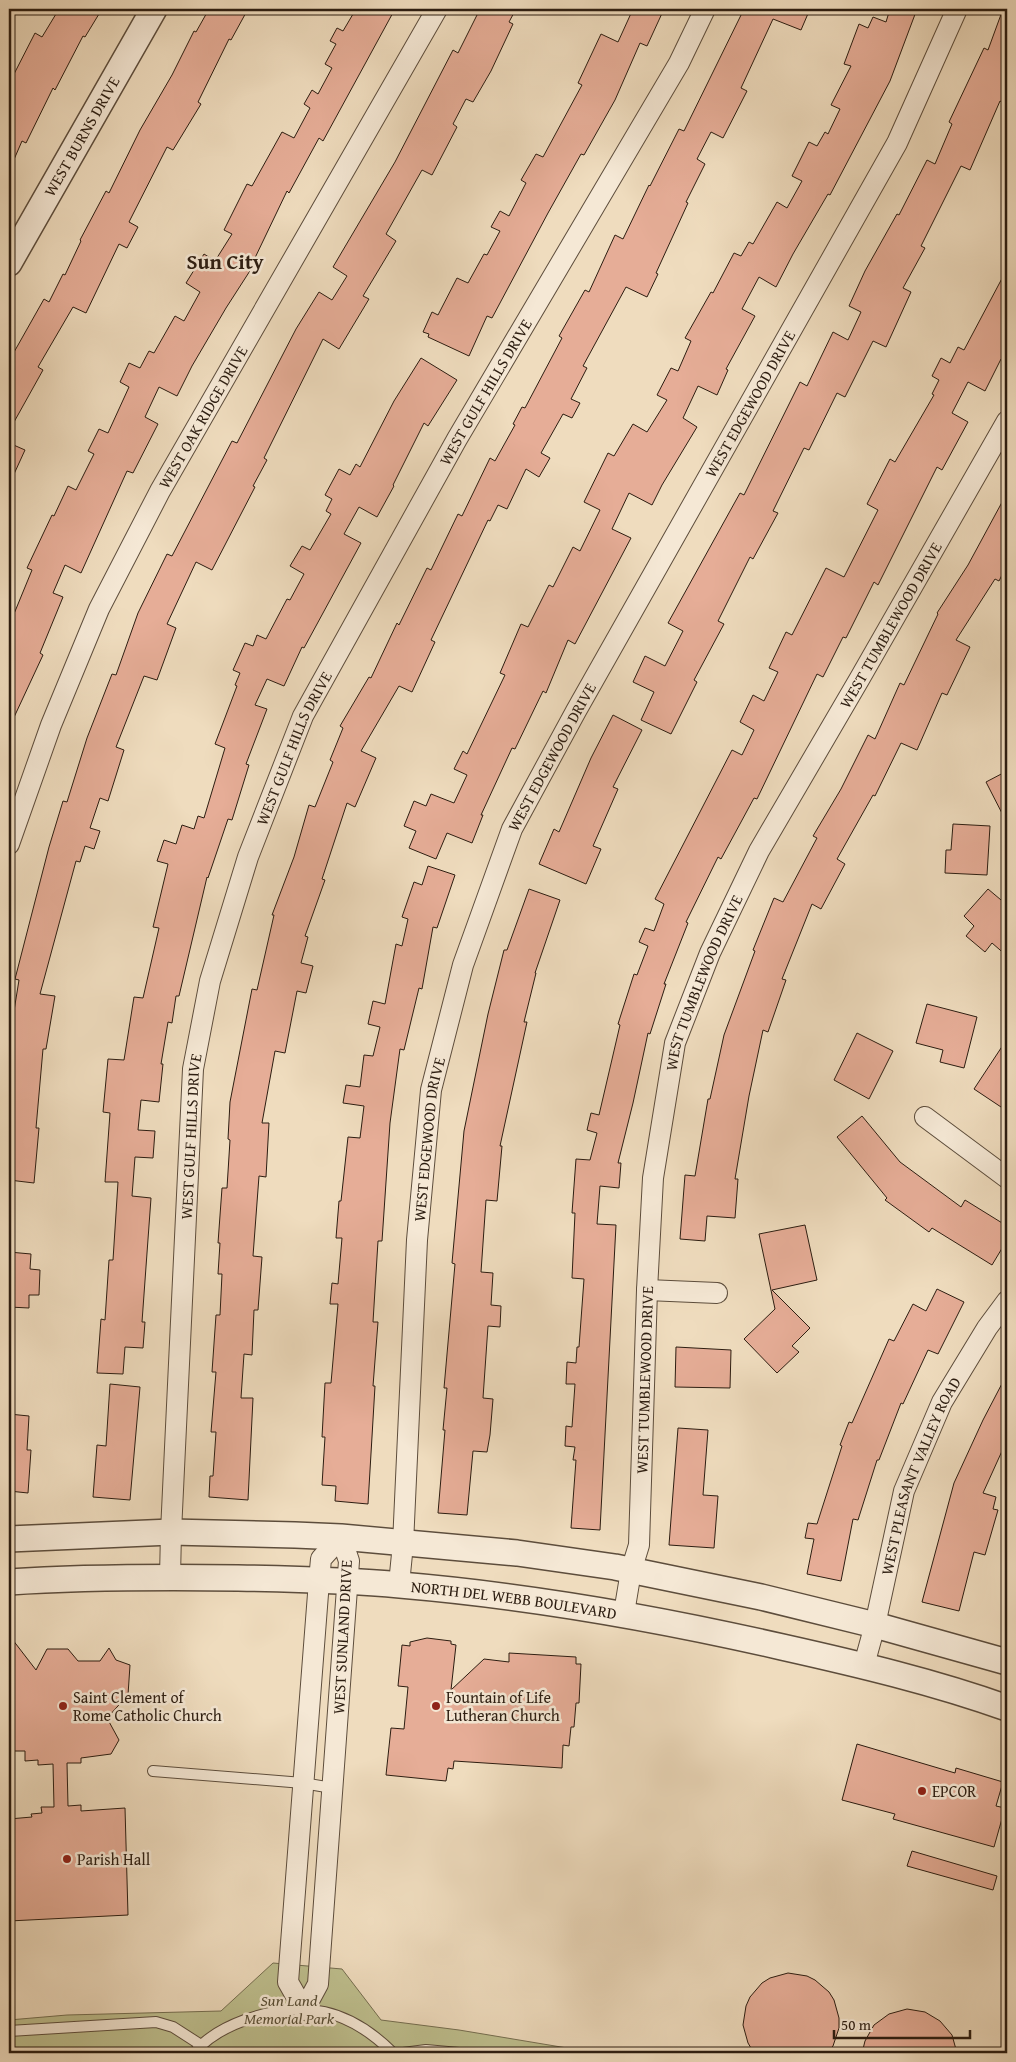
<svg xmlns="http://www.w3.org/2000/svg" width="1016" height="2062" viewBox="0 0 1016 2062" font-family="'Gentium Book Plus',serif">
  <style>
    .green { fill: #bebf8e; stroke: #756e50 }
    .building { fill: #e6ad97; stroke: #2c1d11 }
    .lines { fill: none; stroke-linecap: round; stroke-linejoin: round }
    .service-casing { stroke: #5d4d3c; stroke-width: 12 }
    .minor-casing { stroke: #5d4d3c; stroke-width: 22 }
    .tertiary-casing { stroke: #5d4d3c; stroke-width: 28 }
    .service { stroke: #f5e8d5; stroke-width: 10 }
    .minor { stroke: #f5e8d5; stroke-width: 20 }
    .tertiary { stroke: #f5e8d5; stroke-width: 25 }
    .poi-dot { fill: #8f2418; stroke: #f5e8d5; stroke-width: 2 }
    .labels { text-anchor: middle; dominant-baseline: central; stroke-width: 5; stroke-linejoin: round; paint-order: stroke }
    .street-label { font-size: 16px; fill: #2c1d11; stroke: #f5e8d5 }
    .poi-label { font-size: 16px; fill: #2c1d11; stroke: #f5e8d5; text-anchor: start }
    .park-label { font-size: 16px; font-style: italic; fill: #584e36; stroke: #f5e8d5 }
    .district-label { font-size: 21px; font-weight: bold; fill: #2c1d11; stroke: #f5e8d5 }
  </style>
  <rect width="100%" height="100%" fill="#efdcbe"/>
  <filter id="stains"><feTurbulence type="fractalNoise" baseFrequency=".004" numOctaves="4"/><feColorMatrix values="0 0 0 0 .2 0 0 0 0 .09 0 0 0 0 .02 0 0 0 .5 -.17"/></filter>
  <radialGradient id="worn" r=".72"><stop offset=".6" stop-color="#630" stop-opacity="0"/><stop offset="1" stop-color="#630" stop-opacity=".3"/></radialGradient>
  <path class="green" d="M273,1963L342,1969L381,2020L459,2030L597,2053H9V2020L67,2015L221,2011Z"/>
  <path class="building" d="M59,9H102L85,37L83,36L55,90L53,88L26,143L22,141L9,171V74L13,76L35,33L42,37Z
    M209,9H248L231,40L229,39L198,102L201,104L173,150L167,147L129,222L138,227L127,248L119,244L86,313L73,307L38,367L43,370L9,431V361L44,299L49,302L63,274L65,275L81,241L80,240L106,191L109,193L140,130L172,75L194,31L196,32Z
    M356,9H395L323,141L319,138L289,193L287,191L253,262L255,263L226,308L192,366L177,396L159,387L145,417L158,424L133,473L127,471L81,573L65,565L53,593L63,597L40,653L43,655L9,728V626L32,570L27,568L52,515L54,516L68,486L76,490L94,454L88,451L99,429L108,433L129,387L120,382L129,363L140,368L149,351L154,353L175,316L184,321L200,292L186,283L204,254L215,261L232,234L224,230L247,184L252,186L282,132L294,138L310,108L304,104L312,90L318,94L332,68L325,64L336,44L330,41L337,28L343,31Z
    M480,9H516L509,22L513,24L491,71L473,102L466,99L453,124L457,127L432,175L422,170L386,234L396,241L363,296L369,299L339,349L323,339L264,458L267,460L253,486L255,487L212,570L196,562L167,624L176,628L157,680L144,676L116,747L124,750L108,801L100,798L90,828L100,831L94,849L85,846L80,862L76,861L40,994L55,996L46,1049H43L36,1128H39L34,1183L9,1180V1042L19,980L15,979L49,847L63,801L67,802L87,738L112,674L116,675L138,613L167,554L172,556L232,441L237,443L296,329L319,292L332,300L347,276L333,267L395,162L453,50L458,53Z
    M633,9H664L647,46L640,43L615,100L584,155L581,154L548,213L492,318L487,316L469,356L428,337L429,334L423,332L432,312L438,315L457,278L468,283L484,254L487,255L500,231L491,227L500,211L509,216L526,183L521,180L536,154L543,157L582,85L578,83L601,34L618,42Z
    M744,9H810L801,30L773,19L741,88L747,91L723,138L711,132L697,159L705,164L686,202L688,203L656,273L658,274L647,297L626,287L583,366L587,368L571,399L580,403L572,418L563,414L541,453L550,458L539,477L526,469L507,509L498,505L490,521L488,520L431,640L435,642L412,692L399,686L361,751L376,758L355,807L347,803L322,879L325,880L305,936L308,937L301,963L313,966L306,993L297,991L285,1053L275,1051L262,1123H269L266,1177L259,1176L253,1256L262,1257L258,1310H254L252,1355L244,1354L241,1398H253L248,1500L209,1497L210,1476H213L216,1432H211L216,1372H212L216,1315H220L222,1274H218L220,1243H218L222,1188H227L230,1140L228,1139L230,1102L252,989L257,990L274,915H272L294,857L309,805L315,807L333,762L330,760L343,728L340,726L369,677L371,678L397,623L399,625L427,568L431,570L458,514L462,516L490,458L495,461L515,425L513,424L522,407L525,408L562,338L559,336L585,290L589,292L615,235L623,239L649,185L650,186L679,129L684,131Z
    M890,9H917L890,81L830,195L828,194L793,254L776,287L759,277L742,309L755,316L726,369L728,370L717,395L698,386L683,418L697,427L662,485L652,505L629,493L612,529L631,538L575,644L568,640L546,693L543,691L515,749L512,748L481,815H483L472,843L447,833L436,859L409,848L416,831L404,826L414,801L426,806L431,794L454,803L467,775L454,769L463,751L467,754L505,675L500,673L521,624L528,627L549,585L553,587L573,547L580,551L600,510L584,502L608,453L614,456L633,424L647,432L667,400L657,395L671,368L678,371L691,341L685,338L711,292L713,293L734,253L741,256L749,242L753,244L777,202L787,208L802,181L792,176L809,142L817,146L825,132L828,134L840,109L831,105L851,66L844,64L859,24L868,28L873,17L886,22Z
    M1003,9H1007V90L1002,102L1000,101L970,170L961,166L921,246L925,248L903,288L911,292L886,347L873,341L845,397L837,393L809,450L804,448L773,511L778,513L753,559L750,557L718,621L724,624L694,680L697,682L671,734L641,720L654,692L633,682L645,656L665,666L683,631L668,623L740,493L744,495L800,382L807,386L833,332L848,340L861,312L849,306L865,271L897,214L899,215L927,160L935,164L952,124L949,122L984,48L988,50Z
    M1007,269V353L1003,360L1001,359L985,391L968,382L952,413L968,422L942,470L937,467L878,585L874,582L846,638L843,637L823,677L817,674L757,799L754,798L721,859L718,857L686,922L688,923L664,984H666L650,1034L648,1033L633,1103L618,1163H621L619,1188L600,1186L597,1224L616,1225L600,1530L571,1528L576,1460H573L575,1447L565,1446L566,1426L572,1427L575,1384H566L567,1362L576,1363L577,1347H579L584,1279L572,1278L575,1213H572L576,1159L590,1160L597,1133L587,1130L591,1113L599,1115L620,1025L618,1024L634,974L637,975L648,946L639,942L645,928L654,931L664,904L655,899L732,750L742,755L754,730L740,722L753,695L764,701L778,672L769,668L786,632L792,635L826,568L844,577L878,510L867,504L890,459L895,462L934,395L932,394L939,380L932,376L941,358L950,363L958,347L964,350Z
    M421,358L457,380L428,426L424,423L393,485L394,486L377,517L359,507L344,534L361,543L304,648L302,647L284,686L267,679L255,705L267,709L246,764L249,765L232,820L228,819L208,878L207,877L179,996H176L172,1023L168,1022L161,1064H163L159,1102L141,1100L138,1130L155,1131L153,1158L135,1157L132,1196L151,1198L142,1322H145L143,1348L125,1347L123,1374L97,1373L101,1319L105,1320L109,1260H113L118,1182H105L110,1113L103,1112L108,1059L124,1060L134,997L143,998L159,928L153,927L168,864L157,861L164,840L176,844L182,825L194,829L198,816L204,818L225,748L215,744L237,686L235,685L240,673L233,670L245,643L253,646L257,635L266,639L287,599L290,600L304,574L290,566L302,546L310,550L331,514L326,511L332,499L325,495L339,469L350,475L356,464L360,467L394,401Z
    M9,443L25,450L9,485Z
    M1007,493V565L999,581L995,579L956,640L970,647L947,695L942,693L917,750L901,743L875,796L873,795L837,859L845,864L821,909L812,904L782,979L786,980L768,1032L763,1030L749,1096L735,1179H738L735,1218L707,1216L705,1241L680,1239L685,1175L695,1176L708,1099H710L724,1035L755,951L753,950L774,898L783,902L817,838L813,836L841,789L868,735L875,739L900,683L904,685L938,614L937,613L968,565Z
    M613,715L642,730L613,787L618,789L593,846L601,849L586,884L539,864L554,829L559,832L591,758Z
    M1007,771V823L986,782Z
    M953,824L990,826L987,875L945,873L946,850H951Z
    M428,866L455,875L437,928L433,927L422,989L419,988L404,1050L400,1049L390,1123L382,1241H378L373,1322H378L373,1386H375L368,1504L335,1501L336,1486L322,1485L325,1437H322L325,1383H331L338,1304H330L332,1283L338,1284L342,1238H336L339,1201H341L348,1137L360,1138L364,1106L343,1103L346,1085L360,1087L364,1055L373,1056L380,1027L368,1024L373,1001L385,1004L396,944L402,946L408,919L402,917L414,882L422,885Z
    M529,889L560,900L535,973H536L524,1022H527L500,1146H502L497,1201L486,1200L481,1272L493,1273L491,1305L501,1306L500,1327L488,1326L483,1398L493,1399L490,1435L487,1452L473,1451L467,1515L438,1513L445,1430H443L447,1388H444L455,1264L452,1263L464,1131L488,1014L504,950H507Z
    M988,889L1007,905V956L992,943L985,952L966,936L974,926L964,916Z
    M927,1004L977,1017L964,1068L940,1062L943,1050L916,1043Z
    M857,1033L893,1051L869,1099L834,1080Z
    M1007,1039V1111L974,1089Z
    M862,1116L900,1162L961,1207L965,1200L1007,1226V1240L992,1265L932,1228L929,1232L885,1200L887,1198L837,1137Z
    M805,1225L817,1280L772,1290L810,1328L792,1346L799,1352L777,1373L744,1339L775,1309L759,1234Z
    M9,1252L31,1254L30,1269L40,1270L39,1295H29V1308L9,1307Z
    M937,1289L964,1302L938,1354L928,1350L903,1404L901,1403L879,1460H877L858,1520L853,1519L841,1581L807,1574L814,1539L805,1538L808,1523L817,1524L842,1446L840,1445L849,1422L852,1423L889,1339L894,1341L913,1304L926,1311Z
    M676,1347L731,1350L730,1388L675,1387Z
    M1007,1374V1440L983,1493L996,1497L993,1509L998,1510L985,1555L974,1552L959,1611L922,1602L954,1483L983,1420Z
    M110,1384L140,1387L130,1500L93,1497L97,1445L106,1446Z
    M9,1414L29,1416L27,1450H31L28,1493L9,1491Z
    M678,1428L708,1430L703,1495L718,1496L714,1548L669,1545Z
    M9,1635L36,1670L47,1649H68L78,1661H100L109,1648L116,1660L130,1665L128,1695L107,1718L119,1740L111,1754L81,1758V1763H67L68,1806L81,1805V1811L125,1808L128,1915L9,1921V1819L32,1817L31,1814L42,1813L41,1807H54L53,1764L38,1765V1760L25,1761V1751H14L9,1743Z
    M427,1638L451,1641V1644L456,1645L451,1690L484,1659L509,1662V1653L576,1657V1664H581L579,1703H576L574,1727H571L569,1746L563,1745L562,1768L454,1761L453,1769L448,1768L446,1781L386,1775L391,1728L404,1729L408,1687L398,1686L402,1645L410,1646V1642Z
    M857,1744L955,1773L956,1768L1003,1782L996,1806L1005,1808L994,1847L893,1819L895,1814L842,1800Z
    M912,1851L997,1876L993,1890L907,1866Z
    M788,1973L807,1976L815,1980L829,1992L834,2000L839,2018V2028L833,2046L827,2053H754L748,2043L743,2025L746,2006L750,1997L762,1983L770,1978Z
    M907,2009L925,2012L940,2021L952,2035L957,2053H862L865,2041L874,2025L889,2014Z"/>
  <g class="lines">
    <g class="service-casing">
      <path id="service" d="M153,1771L303,1783L332,1788
        M9,2031L156,2022L173,2027L201,2045
        M194,2053C207,2037 226,2027 245,2020C304,1999 349,2009 393,2053
        M403,2053L426,2050L459,2053"/>
    </g>
    <g class="minor-casing">
      <g id="minor">
        <path id="s1" d="M9,844L51,725L99,609L160,491L437,9"/>
        <path d="M925,1117L1007,1178"/>
        <path d="M647,1290L717,1293"/>
        <path d="M341,1537L349,1561L318,1984L304,2010L288,1982L319,1581L321,1559Z"/>
        <path id="s2" d="M170,1577L171,1532L193,1069L210,981L248,857L303,716L457,439L679,63L705,9"/>
        <path id="s3" d="M399,1584L403,1544L417,1240L431,1090L463,965L512,829L576,711L897,143L957,9"/>
        <path id="s4" d="M624,1613L631,1571L639,1545L647,1290L653,1178L675,1043L710,953L759,851L860,678L1007,421"/>
        <path id="s5" d="M864,1665L875,1625L904,1491L942,1402L987,1328L1007,1301"/>
      </g>
    </g>
    <g class="tertiary-casing">
      <g id="tertiary">
        <path id="s6" d="M9,263L154,9"/>
        <path d="M9,1539L171,1532L295,1535L341,1537L517,1553L615,1567L761,1597L875,1625L1007,1662"/>
        <path id="s7" d="M9,1582C85,1577 161,1577 238,1578C292,1579 346,1580 400,1585C529,1596 656,1618 782,1647C858,1664 934,1682 1007,1708"/>
      </g>
    </g>
    <use href="#service" class="service"/>
    <use href="#minor" class="minor"/>
    <use href="#tertiary" class="tertiary"/>
  </g>
  <g class="poi-dot">
    <circle cx="63" cy="1706" r="5"/>
    <circle cx="436" cy="1706" r="5"/>
    <circle cx="922" cy="1791" r="5"/>
    <circle cx="67" cy="1859" r="5"/>
  </g>
  <g class="labels">
    <g class="street-label">
      <text stroke="none"><textPath href="#s6" startOffset="146">WEST BURNS DRIVE</textPath></text>
      <text stroke="none"><textPath href="#s2" startOffset="1251">WEST GULF HILLS DRIVE</textPath></text>
      <text stroke="none"><textPath href="#s3" startOffset="1256">WEST EDGEWOOD DRIVE</textPath></text>
      <text stroke="none"><textPath href="#s1" startOffset="470">WEST OAK RIDGE DRIVE</textPath></text>
      <text stroke="none"><textPath href="#s4" startOffset="1045">WEST TUMBLEWOOD DRIVE</textPath></text>
      <text stroke="none"><textPath href="#s2" startOffset="846">WEST GULF HILLS DRIVE</textPath></text>
      <text stroke="none"><textPath href="#s3" startOffset="851">WEST EDGEWOOD DRIVE</textPath></text>
      <text stroke="none"><textPath href="#s4" startOffset="640">WEST TUMBLEWOOD DRIVE</textPath></text>
      <text stroke="none"><textPath href="#s2" startOffset="441">WEST GULF HILLS DRIVE</textPath></text>
      <text stroke="none"><textPath href="#s3" startOffset="446">WEST EDGEWOOD DRIVE</textPath></text>
      <text stroke="none"><textPath href="#s4" startOffset="235">WEST TUMBLEWOOD DRIVE</textPath></text>
      <text stroke="none"><textPath href="#s5" startOffset="198">WEST PLEASANT VALLEY ROAD</textPath></text>
      <text stroke="none"><textPath href="#s7" startOffset="506">NORTH DEL WEBB BOULEVARD</textPath></text>
      <text transform="translate(342 1637) rotate(-87)">WEST SUNLAND DRIVE</text>
    </g>
    <g class="poi-label">
      <text x="73" y="1697">Saint Clement of<tspan x="73" dy="18">Rome Catholic Church</tspan></text>
      <text x="446" y="1697">Fountain of Life<tspan x="446" dy="18">Lutheran Church</tspan></text>
      <text x="932" y="1791">EPCOR</text>
      <text x="77" y="1859">Parish Hall</text>
    </g>
    <g class="park-label">
      <text x="289" y="2000">Sun Land<tspan x="289" dy="18">Memorial Park</tspan></text>
    </g>
    <g class="district-label">
      <text x="225" y="261">Sun City</text>
    </g>
  </g>
  <rect width="1016" height="2062" fill="none" stroke="#efdcbe" stroke-width="30"/>
  <rect x="10" y="10" width="996" height="2042" fill="none" stroke="#2c1d11" stroke-width="2.5"/>
  <rect x="15" y="15" width="986" height="2032" fill="none" stroke="#2c1d11"/>
  <path d="M834 2030v8h136v-8" fill="none" stroke="#2c1d11" stroke-width="2.5"/>
  <text x="841" y="2030" font-size="15" fill="#2c1d11" stroke="#f5e8d5" stroke-width="4" paint-order="stroke">50 m</text>
  <rect width="100%" height="100%" filter="url(#stains)"/>
  <rect width="100%" height="100%" fill="url(#worn)"/>
</svg>
